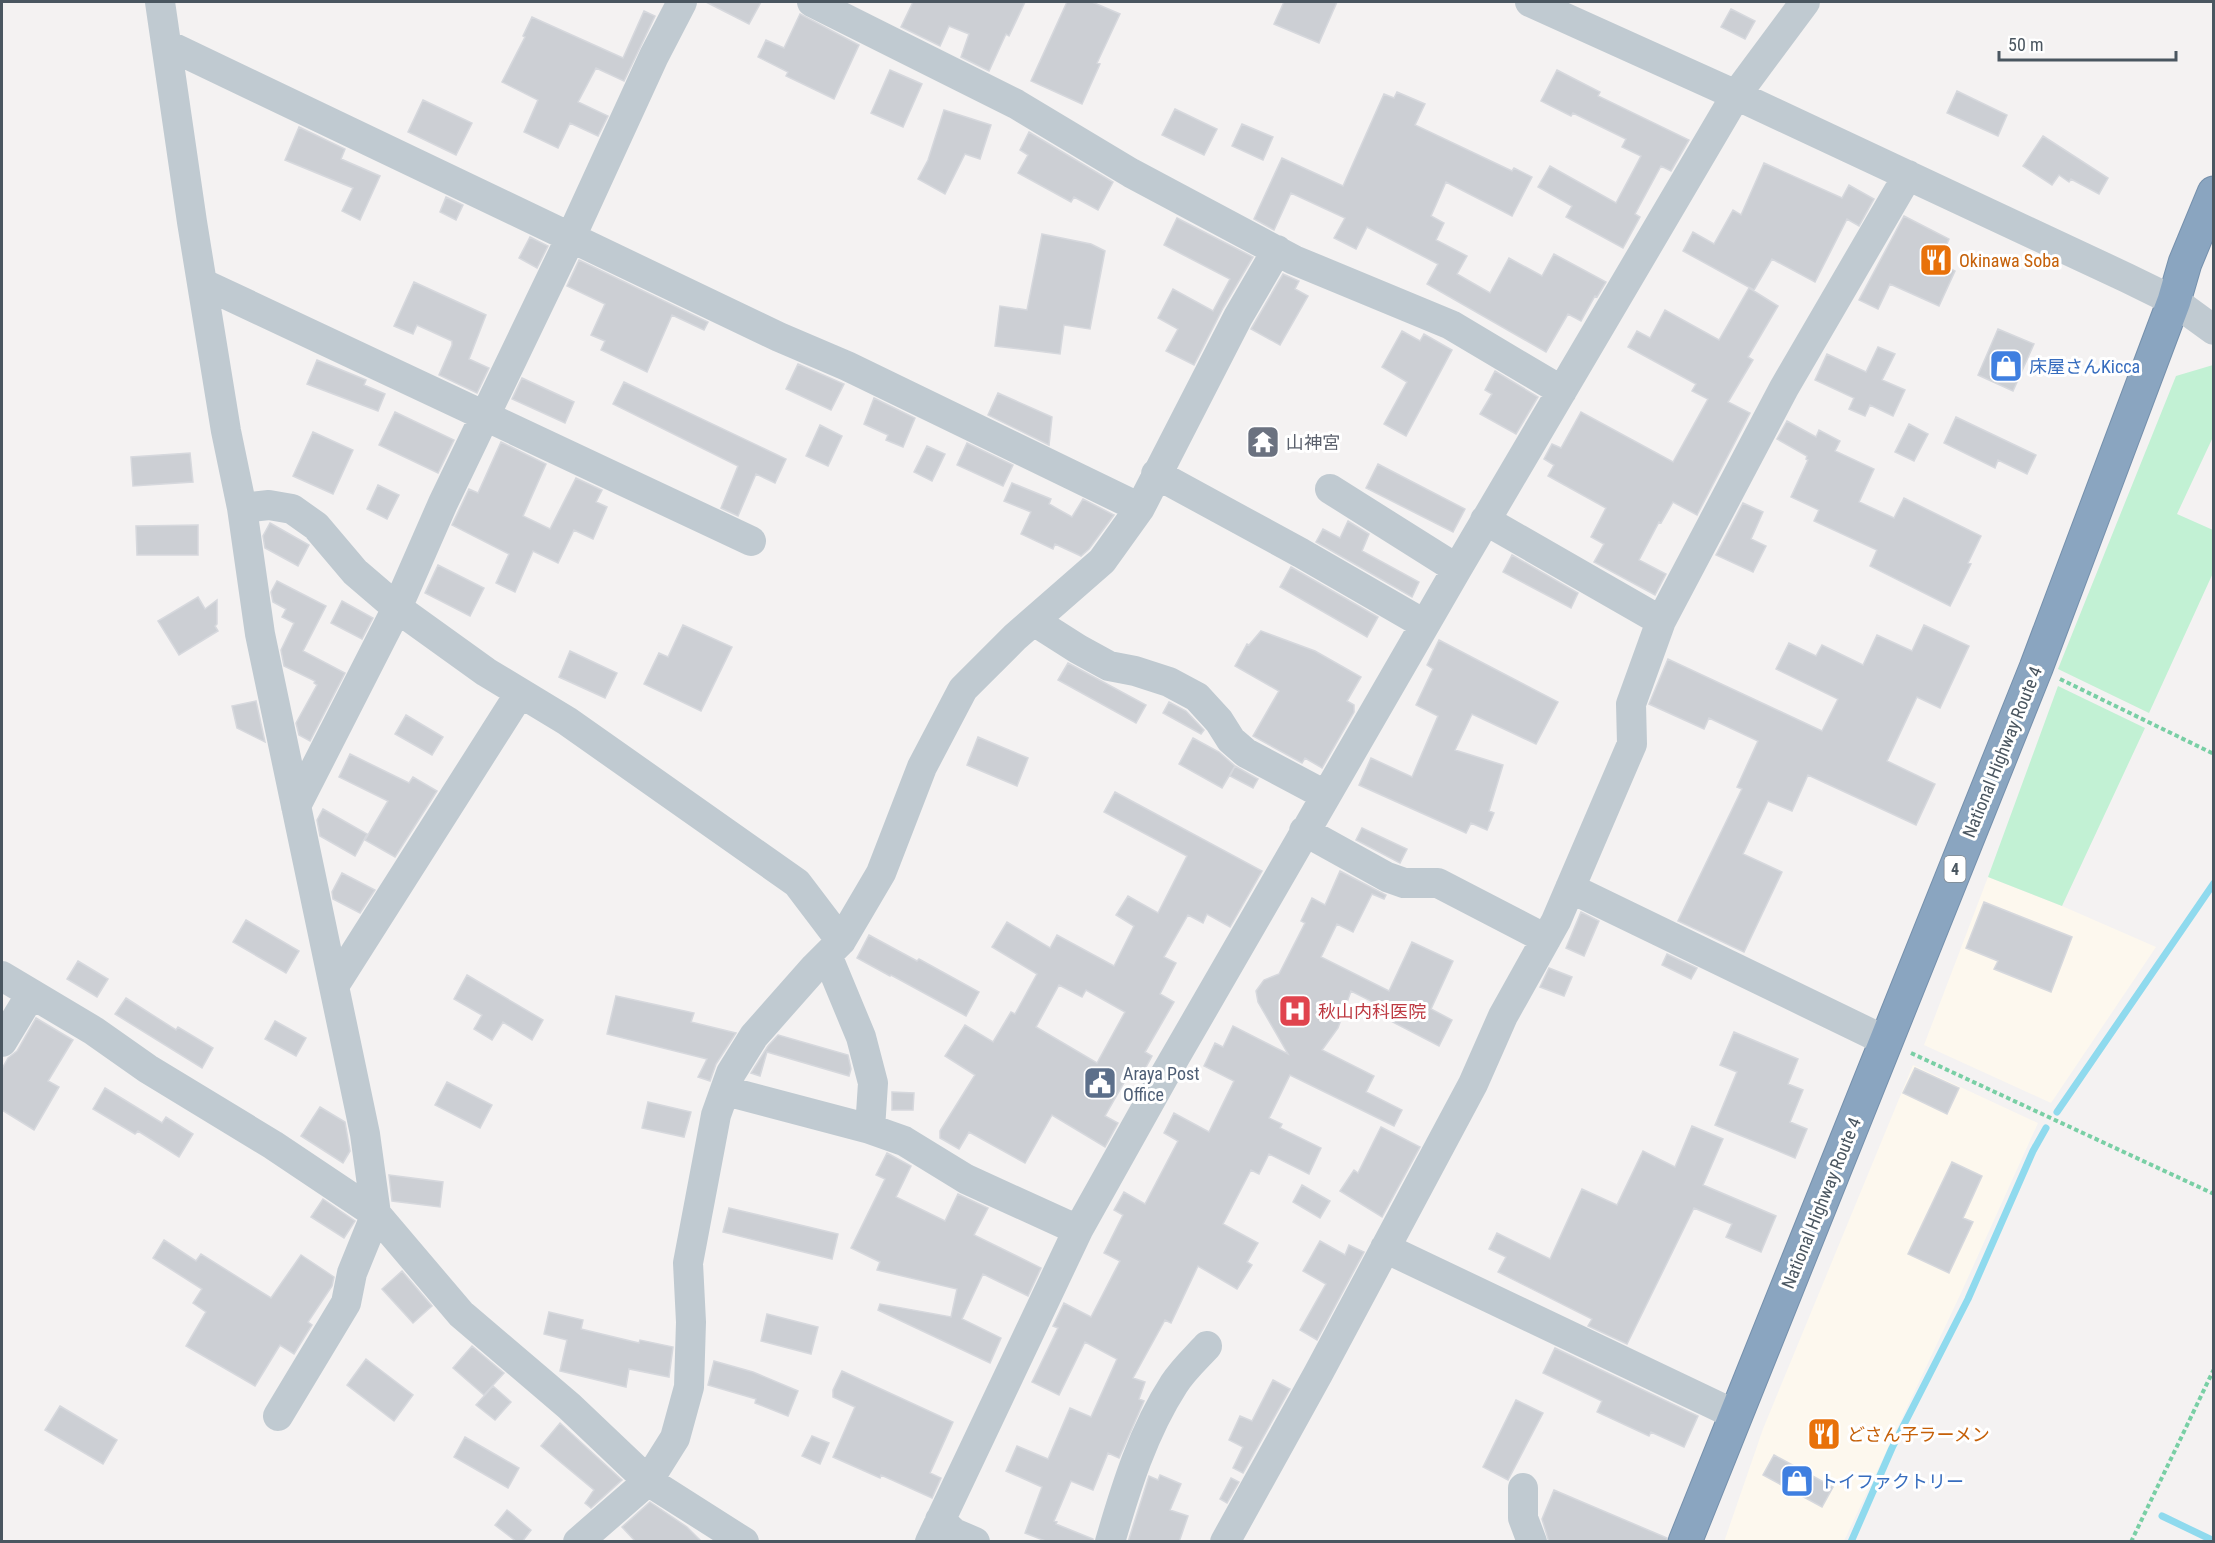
<svg xmlns="http://www.w3.org/2000/svg" width="2215" height="1543" viewBox="0 0 2215 1543" font-family="'Roboto Condensed','Noto Sans JP',sans-serif">
  <style>
    .commercial { fill: #fdf8ee }
    .green { fill: #c2f1d4 }
    .lines { fill: none; stroke-linecap: round; stroke-linejoin: round }
    .stream { stroke: #8fdaee; stroke-width: 7 }
    .building { fill: #cccfd4; stroke: #d6d8dd; stroke-width: 1.5; fill-rule: evenodd }
    .highway-casing { stroke: #7590ac; stroke-width: 35 }
    .path { stroke: #79cfa5; stroke-width: 4; stroke-dasharray: 4.5 3; stroke-linecap: butt }
    .minor { stroke: #c0cad1; stroke-width: 30 }
    .highway { stroke: #8aa5c0; stroke-width: 33 }
    .labels { text-anchor: middle; dominant-baseline: central; stroke-width: 6; stroke-linejoin: round; paint-order: stroke }
    .shield { fill: #fff; stroke: #808990; stroke-width: 1.5 }
    .shield-label { font-size: 16px; font-weight: bold; fill: #4a5660 }
    .food-label { font-size: 18px; fill: #c56008; stroke: #fff; text-anchor: start }
    .shop-label { font-size: 18px; fill: #366cbe; stroke: #fff; text-anchor: start }
    .worship-label { font-size: 18px; fill: #5b616d; stroke: #fff; text-anchor: start }
    .street-label { font-size: 18px; fill: #4a5660; stroke: #fff }
    .health-label { font-size: 18px; fill: #be3a42; stroke: #fff; text-anchor: start }
    .service-label { font-size: 18px; fill: #4e5e75; stroke: #fff; text-anchor: start }
  </style>
  <rect width="100%" height="100%" fill="#f4f2f2"/>
  <path class="commercial" d="M1988,877L2062,906L2156,947L2051,1103L1924,1045Z
    M1913,1065L2038,1123L1961,1293L1844,1541L1724,1542L1763,1429Z"/>
  <path class="green" d="M2213,365V437L2177,514L2213,530V573L2149,713L2058,669L2176,376Z
    M2058,686L2145,728L2062,906L1988,877Z"/>
  <g class="lines">
    <path class="stream" d="M2057,1112L2214,883
      M2162,1516L2214,1541
      M1851,1542L1892,1448L1968,1299L2033,1151L2046,1128"/>
  </g>
  <path class="building" d="M706,2H761L749,24Z
    M913,2H1025L1009,36L1006,34L989,71L961,57L969,34L949,26L940,46L901,27Z
    M1067,2H1092L1120,14L1097,63L1100,64L1082,104L1031,81Z
    M1284,2H1337L1319,43L1274,24Z
    M1731,9L1755,21L1745,39L1721,27Z
    M644,11L655,16L624,81L596,68L578,102L608,116L598,136L570,123L558,148L524,132L538,100L502,82L525,37L523,36L532,17L623,58Z
    M800,14L859,45L834,99L786,76L788,72L758,57L766,40L784,48Z
    M890,70L922,84L903,127L871,113Z
    M1557,70L1600,92L1598,96L1689,140L1671,171L1661,166L1635,214L1640,217L1623,248L1566,217L1572,206L1538,187L1550,166L1616,203L1641,156L1622,147L1626,139L1573,113L1571,116L1541,101Z
    M1957,91L2007,115L1998,136L1947,113Z
    M1397,92L1425,104L1415,125L1512,171L1514,168L1532,177L1512,216L1446,182L1431,216L1444,223L1436,240L1467,256L1457,274L1490,293L1509,258L1542,276L1554,254L1606,282L1597,297L1595,296L1581,321L1568,314L1546,352L1427,284L1438,264L1367,227L1356,249L1334,238L1345,218L1291,193L1274,230L1254,219L1282,158L1343,186L1384,94L1394,98Z
    M423,100L472,123L456,155L408,132Z
    M1175,109L1217,129L1204,155L1162,135Z
    M944,110L991,125L980,159L965,154L945,194L918,179L928,160Z
    M1242,124L1273,137L1263,160L1232,146Z
    M299,127L345,149L341,159L380,176L360,220L342,211L353,188L285,160Z
    M1029,132L1113,182L1098,210L1074,197L1071,202L1018,173L1028,155L1020,150Z
    M2043,136L2108,178L2099,194L2071,179L2069,182L2059,175L2052,185L2023,166Z
    M1764,163L1842,198L1849,185L1874,199L1859,226L1847,219L1815,282L1772,259L1754,290L1683,251L1693,232L1714,244L1733,210L1741,215Z
    M446,197L463,205L456,220L440,212Z
    M1904,216L1949,239L1939,262L1955,271L1939,306L1890,284L1878,309L1859,300Z
    M1177,218L1253,257L1223,308L1194,365L1166,351L1178,329L1158,318L1173,289L1213,311L1230,279L1164,245Z
    M1042,234L1091,244L1105,251L1090,329L1064,325L1060,354L995,346L1000,306L1027,310Z
    M530,237L548,246L537,268L519,258Z
    M579,260L708,322L704,330L672,315L647,372L601,350L605,341L591,335L605,304L567,286Z
    M1283,274L1299,281L1295,289L1308,296L1280,345L1251,329Z
    M414,282L486,315L469,359L489,368L477,393L439,375L452,345V341L417,325L413,334L394,326Z
    M1749,288L1778,306L1748,357L1753,360L1728,402L1750,413L1697,515L1673,502L1661,523L1659,522L1639,560L1666,574L1655,595L1594,562L1604,544L1591,537L1606,508L1548,476L1554,465L1544,459L1552,444L1561,448L1581,412L1673,462L1708,399L1692,391L1696,384L1628,347L1637,331L1650,338L1665,310L1719,340Z
    M1998,329L2034,344L2013,391L1978,375Z
    M1402,331L1420,341L1424,334L1452,350L1406,436L1384,424L1407,382L1382,367Z
    M1878,347L1895,354L1882,380L1905,390L1893,416L1870,405L1865,416L1849,409L1854,398L1815,380L1827,354L1866,372Z
    M317,360L366,380L364,385L385,394L378,411L307,384Z
    M798,364L844,384L831,410L786,389Z
    M1495,371L1538,397L1516,434L1480,414L1492,394L1485,390Z
    M522,378L574,402L565,423L512,399Z
    M624,382L786,459L775,483L756,474L738,516L721,508L738,466L613,404Z
    M998,393L1052,417L1049,445L988,415Z
    M874,398L915,418L903,447L886,440L888,435L864,424Z
    M395,412L454,440L438,473L379,445Z
    M1956,417L2036,455L2027,474L1998,460L1995,468L1944,443Z
    M1787,421L1816,437L1819,430L1840,441L1835,451L1874,469L1859,502L1894,518L1904,498L1981,536L1968,563L1971,564L1950,606L1870,566L1877,550L1814,521L1819,510L1791,497L1808,460L1806,459L1807,456L1777,439Z
    M1909,424L1928,434L1914,461L1895,452Z
    M820,425L842,436L828,466L806,456Z
    M313,432L353,450L333,494L293,476Z
    M501,442L546,464L523,516L550,529L576,478L602,490L596,502L607,507L593,539L574,530L558,563L533,551L515,592L496,583L509,554L452,525L469,489L478,493Z
    M967,443L1013,465L1003,486L957,465Z
    M927,446L945,454L932,481L914,472Z
    M190,453L193,482L133,486L131,457Z
    M1378,464L1465,509L1453,532L1366,488Z
    M1012,483L1051,499L1049,504L1072,517L1083,499L1114,515L1089,549L1081,556L1055,544L1053,549L1021,534L1031,512L1004,501Z
    M378,485L399,495L387,519L367,509Z
    M1743,503L1763,512L1751,539L1766,546L1753,572L1716,555Z
    M1348,521L1369,534L1362,551L1419,582L1412,597L1316,542L1323,529L1340,538Z
    M270,523L309,545L298,566L265,548L263,536Z
    M198,525V555H137L136,526Z
    M1512,555L1578,593L1571,608L1503,572Z
    M438,565L484,588L470,616L425,593Z
    M1291,567L1378,617L1367,637L1280,587Z
    M277,581L326,606L303,651L345,673L310,741L299,735L296,723L317,685L314,683L315,681L284,666L281,650L294,623L282,617L286,609L273,602L271,592Z
    M198,597L205,609L217,600V624L215,626L218,631L179,655L158,621Z
    M342,601L373,618L362,639L331,623Z
    M683,625L732,647L701,711L644,684L659,653L668,657Z
    M1924,625L1969,646L1940,708L1917,697L1887,761L1935,784L1916,825L1808,775L1792,811L1768,801L1743,854L1782,872L1744,952L1678,921L1742,789L1737,787L1758,741L1709,718L1704,729L1649,704L1668,659L1822,731L1838,699L1776,669L1789,643L1816,656L1822,645L1863,665L1877,635L1912,651Z
    M1261,631L1315,651L1361,677L1347,701L1354,705V712L1322,768L1305,758L1302,763L1253,736L1279,691L1235,666L1247,644L1249,645Z
    M1439,640L1558,702L1536,744L1472,714L1455,750L1503,765L1489,811L1494,813L1487,830L1471,823L1466,833L1359,785L1371,758L1412,777L1438,716L1416,705L1433,669L1427,665Z
    M570,651L617,673L605,698L559,677Z
    M1068,663L1146,705L1136,723L1058,680Z
    M256,701L265,742L237,728L232,706Z
    M1169,702L1186,711L1204,730L1201,734L1163,713Z
    M406,715L443,737L432,755L395,734Z
    M978,737L1028,758L1017,786L967,765Z
    M1193,738L1219,752L1235,766L1222,788L1179,764Z
    M350,754L409,783L413,777L437,791L395,857L365,840L388,801L339,777Z
    M1235,766L1258,779L1253,788L1230,776Z
    M1115,792L1262,871L1230,927L1207,914L1203,923L1188,915L1164,957L1176,963L1160,994L1174,1002L1145,1052L1152,1056L1139,1080L1129,1074L1105,1116L1118,1123L1105,1147L1052,1115L1025,1163L969,1132L959,1149L940,1138V1131L975,1075L945,1056L965,1025L993,1042L1011,1012L1015,1014L1037,974L992,947L1007,922L1050,948L1057,935L1114,966L1134,926L1116,915L1128,896L1158,913L1187,856L1104,812ZM1059,985L1082,997L1086,990L1125,1012L1097,1063L1036,1027Z
    M323,809L367,834L355,856L320,836L317,820Z
    M1362,828L1407,849L1400,863L1356,840Z
    M1340,871L1386,895L1384,899L1372,894L1353,932L1337,924L1321,957L1389,991L1412,942L1453,961L1431,1009L1452,1020L1439,1046L1383,1017L1387,1009L1351,991L1338,1028L1322,1050L1374,1076L1366,1092L1402,1110L1394,1126L1290,1075L1269,1118L1282,1124L1280,1128L1321,1148L1309,1174L1269,1154L1259,1174L1251,1170L1223,1224L1258,1243L1247,1262L1252,1265L1237,1289L1198,1266L1171,1323L1165,1320L1133,1378L1145,1382L1139,1399L1144,1401L1119,1458L1108,1453L1093,1490L1071,1481L1054,1521L1057,1522L1056,1524L1093,1539V1542H1048L1025,1533L1042,1487L1006,1471L1017,1446L1048,1459L1070,1408L1091,1417L1117,1359L1085,1342L1059,1395L1032,1382L1058,1328L1053,1326L1064,1303L1091,1317L1120,1261L1104,1253L1123,1215L1114,1210L1124,1192L1145,1204L1178,1141L1164,1133L1174,1113L1209,1132L1234,1081L1204,1066L1215,1043L1223,1047L1233,1026L1288,1054L1258,1002L1256,991L1264,980L1279,974L1305,923L1301,921L1312,898L1325,905Z
    M342,873L375,890L360,913L333,899L332,892Z
    M1984,902L2072,937L2051,992L1994,969L1998,961L1966,948Z
    M1581,912L1599,921L1584,956L1566,948Z
    M246,920L299,951L286,973L233,942Z
    M869,935L917,961L919,959L979,992L966,1016L891,975L890,976L857,958Z
    M1667,954L1697,968L1691,979L1662,965Z
    M78,961L108,979L97,997L67,979Z
    M1549,968L1572,977L1564,996L1540,987Z
    M467,975L543,1020L532,1040L503,1022L492,1040L474,1029L482,1015L454,999Z
    M616,996L694,1013L691,1022L736,1033L716,1064L710,1081L698,1077L707,1059L607,1034Z
    M126,998L176,1030L178,1027L213,1048L202,1068L115,1014Z
    M36,1018L73,1040L48,1081L59,1087L34,1130L2,1110V1069L8,1058L17,1051Z
    M275,1021L306,1038L296,1056L265,1039Z
    M1734,1032L1798,1059L1788,1084L1803,1090L1790,1122L1807,1129L1795,1158L1715,1125L1737,1072L1720,1065Z
    M778,1035L848,1055L851,1069L849,1076L767,1052L760,1076L751,1073L768,1046Z
    M1915,1068L1959,1088L1947,1114L1903,1093Z
    M447,1082L492,1105L480,1128L435,1105Z
    M105,1088L162,1123L166,1117L193,1134L179,1157L138,1131L135,1134L93,1109Z
    M892,1092L914,1093L913,1110H892Z
    M648,1102L691,1112L684,1137L642,1128Z
    M320,1107L345,1122L350,1151L343,1163L301,1136Z
    M1692,1126L1723,1139L1703,1185L1776,1216L1761,1252L1726,1237L1732,1224L1694,1208L1627,1344L1588,1326L1592,1319L1498,1272L1506,1257L1489,1249L1497,1233L1550,1259L1582,1189L1617,1205L1643,1151L1675,1167Z
    M1381,1127L1420,1147L1382,1217L1340,1191L1354,1170L1358,1173Z
    M887,1153L911,1166L896,1197L945,1221L958,1194L988,1208L974,1235L1041,1268L1028,1296L983,1274L962,1319L1001,1338L990,1363L878,1310L880,1304L951,1317L957,1289L877,1270L880,1262L851,1248L885,1179L876,1175Z
    M1952,1162L1982,1176L1963,1218L1973,1222L1949,1273L1908,1254Z
    M389,1175L443,1182L440,1207L392,1201Z
    M1302,1185L1330,1201L1320,1218L1293,1202Z
    M323,1199L355,1221L344,1238L311,1217Z
    M729,1208L838,1234L832,1259L723,1232Z
    M164,1240L196,1261L201,1254L271,1298L301,1255L334,1277L332,1286L308,1322L312,1325L294,1354L280,1345L255,1386L186,1346L206,1312L193,1303L202,1289L153,1258Z
    M1320,1241L1345,1255L1349,1245L1364,1252L1317,1340L1300,1330L1326,1284L1303,1271Z
    M402,1271L432,1306L413,1323L382,1289Z
    M549,1312L583,1320L581,1329L639,1343L640,1340L673,1347L669,1377L629,1369L626,1387L560,1371L567,1340L544,1334Z
    M767,1314L818,1327L811,1354L761,1341Z
    M472,1346L504,1373L484,1395L453,1368Z
    M1555,1348L1698,1416L1684,1447L1651,1432L1649,1436L1597,1412L1602,1401L1543,1373Z
    M366,1359L413,1395L394,1421L347,1385Z
    M714,1361L753,1372L798,1391L788,1416L755,1403L756,1399L708,1385Z
    M842,1371L953,1422L930,1473L941,1478L932,1498L881,1475L880,1478L833,1457L855,1407L833,1397V1390Z
    M1273,1380L1290,1389L1243,1473L1233,1468L1243,1447L1229,1440L1240,1416L1252,1421Z
    M493,1386L511,1402L495,1420L476,1405Z
    M1516,1400L1543,1413L1508,1480L1483,1467Z
    M60,1406L117,1440L103,1464L45,1430Z
    M560,1423L622,1480L591,1508L585,1503L594,1490L541,1446Z
    M812,1436L829,1443L820,1464L802,1456Z
    M465,1437L519,1468L508,1488L454,1457Z
    M1774,1455L1833,1487L1822,1507L1763,1475Z
    M1160,1475L1181,1484L1170,1510L1188,1516L1179,1542H1128L1149,1476L1158,1480Z
    M1231,1478L1239,1482L1227,1503L1220,1499Z
    M1554,1490L1667,1538V1542H1549L1542,1519Z
    M650,1502L687,1527L702,1542H636L622,1527Z
    M507,1510L531,1530L522,1542H517L495,1525Z"/>
  <g class="lines">
    <g class="highway-casing">
      <path id="highway" d="M1685,1542L2036,668L2174,301L2185,263L2214,193"/>
    </g>
    <path class="path" d="M2060,679L2214,754
      M1911,1053L2214,1194
      M2131,1542L2214,1369"/>
    <path class="minor" d="M160,2L192,222L226,431L242,508L260,634L365,1134L376,1214L461,1314L569,1406L648,1481L744,1542
      M812,2L1016,104L1131,173L1294,260L1451,325L1562,391
      M1530,2L1736,95L2127,278L2174,301L2214,330
      M168,45L779,337L847,366L1140,508
      M204,284L751,541
      M1156,474L1301,553L1424,624
      M1330,489L1457,569
      M242,508L269,505L292,509L316,526L355,572L397,608L486,672L567,721L797,883L841,941
      M1485,520L1661,621
      M1034,621L1078,649L1109,666L1135,671L1169,682L1197,697L1219,721L1231,740L1246,753L1325,795
      M296,806L397,608L443,503L571,237L654,56L682,2
      M1304,831L1387,877L1404,883H1438L1546,939
      M1570,888L1886,1041
      M827,955L861,1037L873,1083L870,1129
      M2,976L94,1031L148,1069L273,1145L376,1214L352,1273L346,1303L278,1416
      M334,986L520,693
      M2,1042L31,994
      M726,1091L870,1129L904,1141L966,1179L1078,1230
      M1385,1248L1736,1415
      M1523,1488V1518L1532,1542
      M940,1520L954,1533L975,1542
      M578,1542L648,1481L675,1438L689,1387L691,1322L688,1263L716,1115L731,1073L754,1036L815,967L841,941L881,873L922,767L963,689L1015,637L1102,561L1140,508L1238,317L1277,250
      M930,1542L1078,1230L1163,1078L1457,569L1736,95L1805,2
      M1110,1542C1126,1487 1143,1432 1174,1384C1183,1370 1196,1358 1207,1346
      M1225,1542L1318,1374L1473,1084L1503,1016L1556,921L1632,744L1631,704L1661,621L1784,388L1908,175"/>
    <use href="#highway" class="highway"/>
  </g>
  <defs>
    <g id="restaurant-square" transform="scale(1.725)"><rect x="-9" y="-9" width="18" height="18" rx="4" fill="#e8710a" stroke="#fff"/><path d="M-5-6h1v4h1v-4h1v4h1v-4h1v5L-1.5 .5V6h-2V.5L-5-1ZM5-6V6H3V1.5H1.5Q1.5-4 5-6Z" fill="#fff"/></g>
    <g id="shop-square" transform="scale(1.725)"><rect x="-9" y="-9" width="18" height="18" rx="4" fill="#3f7fe0" stroke="#fff"/><path d="M-5-2.5h2.3a2.7 3.5 0 0 1 5.4 0H5L5.5 6h-11ZM-1.5-2.5h3a1.5 2.3 0 0 0-3 0Z" fill="#fff"/></g>
    <g id="temple-square" transform="scale(1.725)"><rect x="-9" y="-9" width="18" height="18" rx="4" fill="#6b7280" stroke="#fff"/><path d="M0-6L5-2H3V0L6.5 2.5H4V6H1.5V3h-3V6H-4V2.5H-6.5L-3 0V-2H-5Z" fill="#fff"/></g>
    <g id="hospital-square" transform="scale(1.725)"><rect x="-9" y="-9" width="18" height="18" rx="4" fill="#e0444e" stroke="#fff"/><path d="M-5-5h3v3.5h4V-5h3V5h-3V1.5h-4V5h-3Z" fill="#fff"/></g>
    <g id="civic-square" transform="scale(1.725)"><rect x="-9" y="-9" width="18" height="18" rx="4" fill="#5c6f8a" stroke="#fff"/><path d="M-.6-6.5H3V-4.5H.6V-3L4-1V1h2V6H-6V1h2V-1L-.6-3ZM-1.2 2.5V6h2.4V2.5Z" fill="#fff"/></g>
  </defs>
  <g fill-rule="evenodd">
    <use href="#restaurant-square" x="1936" y="260"/>
    <use href="#shop-square" x="2006" y="366"/>
    <use href="#temple-square" x="1263" y="442"/>
    <use href="#hospital-square" x="1295" y="1011"/>
    <use href="#civic-square" x="1100" y="1083"/>
    <use href="#restaurant-square" x="1824" y="1434"/>
    <use href="#shop-square" x="1797" y="1481"/>
  </g>
  <g class="labels">
    <rect class="shield" x="1944.5" y="856" width="21" height="26" rx="4.5"/>
    <g class="shield-label">
      <text x="1955" y="869">4</text>
    </g>
    <g class="food-label">
      <text x="1959" y="260">Okinawa Soba</text>
      <text x="1847" y="1434">どさん子ラーメン</text>
    </g>
    <g class="shop-label">
      <text x="2029" y="366">床屋さんKicca</text>
      <text x="1820" y="1481">トイファクトリー</text>
    </g>
    <g class="worship-label">
      <text x="1286" y="442">山神宮</text>
    </g>
    <g class="street-label">
      <text transform="translate(2002 752) rotate(-68)">National Highway Route 4</text>
      <text transform="translate(1821 1203) rotate(-68)">National Highway Route 4</text>
    </g>
    <g class="health-label">
      <text x="1318" y="1011">秋山内科医院</text>
    </g>
    <g class="service-label">
      <text x="1123" y="1073">Araya Post<tspan x="1123" dy="21">Office</tspan></text>
    </g>
  </g>
  <rect width="2215" height="1543" fill="none" stroke="#4a5660" stroke-width="6"/>
  <path d="M1999 51v9h177v-9" fill="none" stroke="#4a5660" stroke-width="3"/>
  <text x="2008" y="51" font-size="18" fill="#4a5660" stroke="#ffffff" stroke-width="4.5" paint-order="stroke">50 m</text>
</svg>
